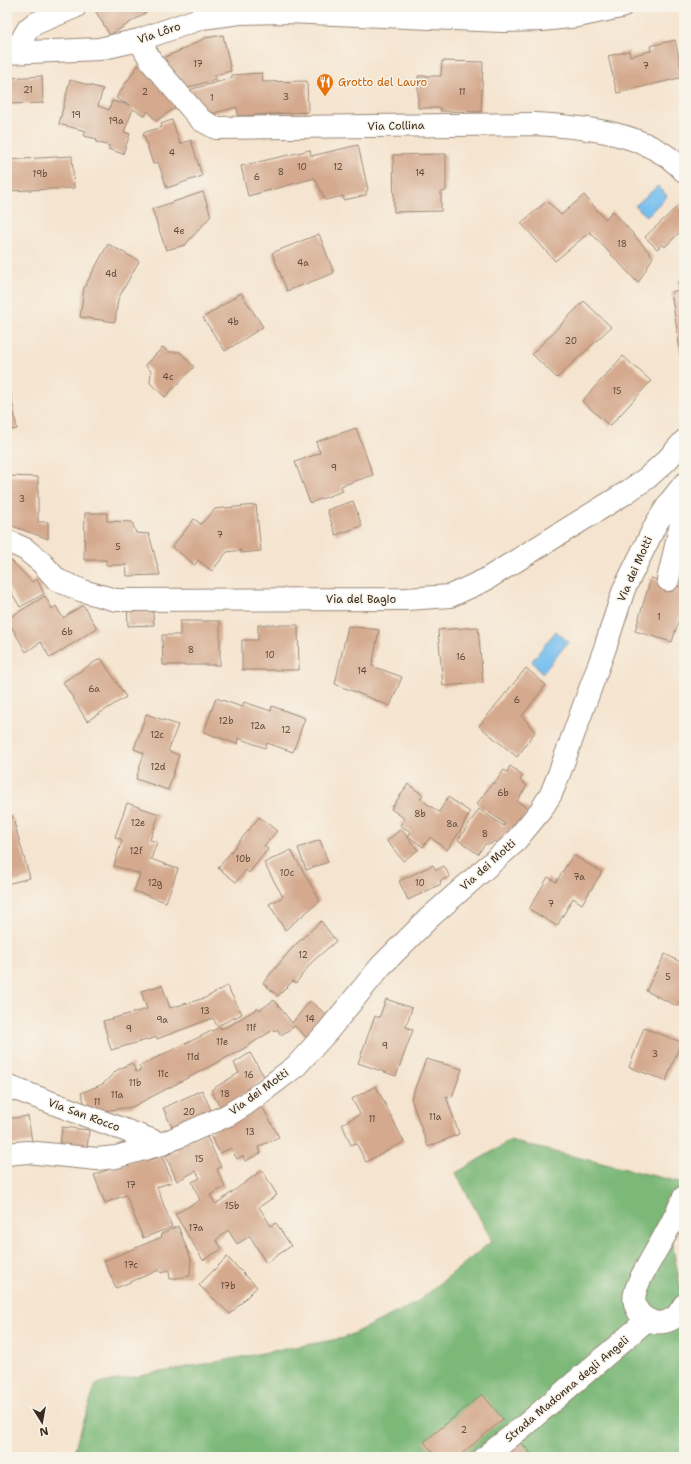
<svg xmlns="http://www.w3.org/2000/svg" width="691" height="1464" viewBox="0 0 691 1464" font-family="'Shantell Sans',sans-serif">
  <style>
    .forest { fill: #7bb878; stroke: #5b714b }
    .water { fill: #77bfef; stroke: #597486 }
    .building { fill: #d4a98d }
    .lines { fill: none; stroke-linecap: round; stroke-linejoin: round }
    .minor-casing { stroke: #988776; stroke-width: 24 }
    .minor { stroke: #fff; stroke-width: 22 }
    .labels { text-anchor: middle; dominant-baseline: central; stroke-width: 3; stroke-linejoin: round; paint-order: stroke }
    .number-label { font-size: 9px; fill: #614a3a }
    .street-label { font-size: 11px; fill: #3b2a1e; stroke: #f7f3e8 }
    .food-label { font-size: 11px; fill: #c56008; stroke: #f7f3e8; text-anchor: start }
  </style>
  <rect width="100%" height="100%" fill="#f7f3e8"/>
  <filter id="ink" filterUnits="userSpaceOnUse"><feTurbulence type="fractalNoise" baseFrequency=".025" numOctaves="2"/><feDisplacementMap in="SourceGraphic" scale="8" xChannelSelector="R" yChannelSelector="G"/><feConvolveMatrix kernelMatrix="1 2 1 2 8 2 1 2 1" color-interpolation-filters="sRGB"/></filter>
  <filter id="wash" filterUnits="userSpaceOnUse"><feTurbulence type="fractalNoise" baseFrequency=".012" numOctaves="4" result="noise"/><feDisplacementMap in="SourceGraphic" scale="16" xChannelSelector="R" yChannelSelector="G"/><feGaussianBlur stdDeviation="0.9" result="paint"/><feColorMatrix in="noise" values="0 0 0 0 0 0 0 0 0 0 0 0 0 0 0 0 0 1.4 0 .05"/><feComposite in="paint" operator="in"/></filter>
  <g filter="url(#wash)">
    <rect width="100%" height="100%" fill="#f5e4cf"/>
    <path class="forest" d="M510,1141L684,1183V1197L669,1228L684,1305V1457H72L96,1384L344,1338L416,1303L492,1241L456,1173Z"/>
    <path class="water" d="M658,186L667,196L647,216L635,206Z
      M556,631L568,642L542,674L532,661Z"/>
    <g id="blocks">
      <path class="building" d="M93,7H155L110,35Z
        M223,35L231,71L215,75L216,79L181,90L176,87L165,57L184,49L205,38Z
        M675,40L683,77L617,93L608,56L629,51L630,56L651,51L650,46Z
        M442,61L483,62L481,112L440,111L441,108H418V76H441Z
        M138,65L167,83L182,103L156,121L148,111L145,116L133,109L124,132L130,134L123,154L108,149L110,146L96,142L97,139L84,136L86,131L59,124L70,80L103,89L98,106L109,110L112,101L129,105L116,98Z
        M262,73L263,82L307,81L308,112L238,116L237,107L203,116L185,91L232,78V75Z
        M42,76L43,103L7,104V78Z
        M172,120L180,144L191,140L202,176L167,188L158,162L153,164L143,133L162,127L161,124Z
        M358,145L368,190L366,191V195L344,200L343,196L325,200L315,178L248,196L241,166L310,150L311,156Z
        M446,154V191L441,192V211L394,212L393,155Z
        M72,156L74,188L7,191V160Z
        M203,192L211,216L185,245L166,250L152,209Z
        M584,195L605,219L613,211L653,257L638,283L590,232L555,261L521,223L547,201L561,215Z
        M679,205L684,210V228L665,247L663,244L657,249L645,237Z
        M319,234L334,273L287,291L272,253Z
        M108,244L139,261L118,299L115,322L80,317L84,288Z
        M684,281V369H683L671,292L679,290L678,282Z
        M241,293L263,327L225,351L203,318Z
        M584,301L611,327L557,378L532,354Z
        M163,347L168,352H180L194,367L165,397L150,383L151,371L145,365Z
        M623,356L651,381L610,426L582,401Z
        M7,390H10L17,429L7,431Z
        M356,428L373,475L341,486L343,491L310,503L295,462L320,453L316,442Z
        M7,476L38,477V522H48V539L7,524Z
        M353,501L362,526L336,535L327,510Z
        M256,505L261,551L241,553V550L227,552L212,571L198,560L195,565L172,547L194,519L201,524L215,509Z
        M85,513H107V521L132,522L136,533L149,534L160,575L127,576L126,565H106V560H84Z
        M7,556L32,582L37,579L44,594L20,607L7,585Z
        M651,578L684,588V604L672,642L635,631Z
        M45,596L52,609L56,606L63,618L83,605L97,628L50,658L41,642L26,652L7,619Z
        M152,601L154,625L128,626L127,603Z
        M180,621H220V665H163L162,635H180Z
        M258,625H298L299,670H242V640H258Z
        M348,626L379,630L372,666L402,677L390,706L335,684Z
        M478,627L483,683L443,686L438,630Z
        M101,658L126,697L87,721L63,682Z
        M526,668L546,685L522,716L535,732L517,757L479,726Z
        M216,698L242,707L244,702L271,711L272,706L305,718L293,752L267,743L265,748L238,738L237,744L204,732Z
        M146,714L178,725L168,751L179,755L168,790L136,779L144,753L134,749Z
        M510,766L523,775L520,780L527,786L517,801L530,810L516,831L512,828L500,844L494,841L491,844H485L478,854L458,840L479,809L504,826L505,824L503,822L477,804L492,783L494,784L504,770L507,772Z
        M408,784L423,795L420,799L439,812L448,797L470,812L460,831L447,850L430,837L423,847L408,836L411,832L400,825L405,819L391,809Z
        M127,803L159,814L150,840L157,842L151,859L178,869L166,902L134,891L140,874L114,866L122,840L115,837Z
        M12,815L30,878L7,884V817Z
        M259,817L277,831L264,846L268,849L249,873L246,870L236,882L218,868Z
        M401,829L418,850L403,861L387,841Z
        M320,840L328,862L306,870L298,848Z
        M291,850L320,901L285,930L269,904L283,897L264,863Z
        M573,855L602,872L582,904L573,898L557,926L529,909L548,877L556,882Z
        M433,865L436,870L444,866L450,877L440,881L441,884L408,900L399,881Z
        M321,921L336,941L311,963L296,983L293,981L278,996L263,983L293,947Z
        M665,954L684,964V992L677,1006L646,991Z
        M162,985L170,1008L205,998L227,986L242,1014L217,1026L213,1018L157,1039V1037L111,1050L103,1021L147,1009L141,991Z
        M386,999L412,1008L406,1027L413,1030L396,1076L358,1063L375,1016L379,1018Z
        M274,1000L292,1023L310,1001L328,1016L308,1039L295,1026L281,1035L277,1029L274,1032L273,1030L243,1049L132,1107L88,1113L81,1093L103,1084L117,1070L132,1063L136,1072L141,1070L139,1066L220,1027L221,1029L229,1026L258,1008L260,1010Z
        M644,1028L681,1042L666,1081L629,1067Z
        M250,1053L265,1078L222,1110L211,1090L239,1073L234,1063Z
        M426,1059L462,1069L452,1097L446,1096L459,1134L428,1147L411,1099Z
        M376,1086L404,1142L366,1162L356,1143L351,1145L342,1124L360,1114L352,1099Z
        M202,1090L214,1117L176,1135L163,1108Z
        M260,1103L279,1137L258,1147L261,1153L245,1161L243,1156L237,1159L231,1148L220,1153L209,1133Z
        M28,1116L32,1142L7,1146V1119Z
        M62,1127L89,1130L87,1149L60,1146Z
        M205,1133L221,1167L217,1169L225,1187L210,1195L216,1204L262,1170L277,1195L259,1207L271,1226L276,1223L291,1246L266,1263L250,1236L237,1244L228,1230L216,1240L222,1249L203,1260L175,1214L200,1200L192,1182L200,1178L196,1171L177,1181L166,1156L177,1150L176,1147Z
        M148,1155L150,1160L162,1156L172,1182L157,1187L172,1227L143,1238L126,1195L105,1203L94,1175Z
        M178,1226L191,1259L190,1276L170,1279L169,1270L161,1273L159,1270L116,1288L104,1261L162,1237L161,1234Z
        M227,1257L257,1287L230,1314L199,1285Z
        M482,1394L503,1419L458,1457H437L424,1442Z
        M519,1440L534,1457H497Z"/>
    </g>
  </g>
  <g filter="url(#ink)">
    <use href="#blocks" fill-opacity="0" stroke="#988776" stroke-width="1"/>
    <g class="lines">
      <g class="minor-casing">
        <path id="minor" d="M139,40L153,64L201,120L216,128L535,124C585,127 648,132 684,171
          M15,52L28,29L34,24L75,7
          M7,53L99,49L139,40L202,18L240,13L287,12L502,21L542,20L578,16L621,7
          M7,541L25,549L42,563L57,580L83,591L116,600L407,599L450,596L485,580L624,494L647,478L667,460L684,441
          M668,580L684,511
          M7,1086L162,1144
          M7,1154L27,1152L97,1159L116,1157L162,1144L228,1115L246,1104L296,1066L327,1032L381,966L429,918L513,844L541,810L551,794L559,774L605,648L624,589L656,524L672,499L684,484
          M684,1197C675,1217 665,1236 654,1254C648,1266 638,1279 635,1293C630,1316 657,1331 675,1317C679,1314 681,1309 684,1305
          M485,1457L525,1425L647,1320"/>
      </g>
      <use href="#minor" class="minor"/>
    </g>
  </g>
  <defs>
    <g id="restaurant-pin" transform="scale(0.9)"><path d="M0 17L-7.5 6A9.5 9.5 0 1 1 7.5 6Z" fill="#e8710a" stroke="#f7f3e8"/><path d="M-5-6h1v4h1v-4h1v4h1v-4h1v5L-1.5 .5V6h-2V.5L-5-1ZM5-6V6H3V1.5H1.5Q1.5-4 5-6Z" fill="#fff"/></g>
  </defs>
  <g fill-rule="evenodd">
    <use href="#restaurant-pin" x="325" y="82"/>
  </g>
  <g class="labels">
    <g class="number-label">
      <text x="198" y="64">17</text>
      <text x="646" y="66">7</text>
      <text x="28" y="90">21</text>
      <text x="145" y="92">2</text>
      <text x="462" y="92">11</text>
      <text x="286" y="97">3</text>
      <text x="212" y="98">1</text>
      <text x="76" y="115">19</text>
      <text x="116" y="121">19a</text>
      <text x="172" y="153">4</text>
      <text x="302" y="167">10</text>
      <text x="338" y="167">12</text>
      <text x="281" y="172">8</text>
      <text x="420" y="173">14</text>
      <text x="40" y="174">19b</text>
      <text x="257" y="177">6</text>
      <text x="179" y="231">4e</text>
      <text x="622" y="244">18</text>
      <text x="303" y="263">4a</text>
      <text x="111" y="274">4d</text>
      <text x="233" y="322">4b</text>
      <text x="571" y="341">20</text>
      <text x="168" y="377">4c</text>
      <text x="617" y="391">15</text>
      <text x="334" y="468">9</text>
      <text x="22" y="499">3</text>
      <text x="220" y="535">7</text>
      <text x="118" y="547">5</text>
      <text x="659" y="617">1</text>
      <text x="67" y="632">6b</text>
      <text x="191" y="650">8</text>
      <text x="270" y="655">10</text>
      <text x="461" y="657">16</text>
      <text x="362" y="671">14</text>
      <text x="94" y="689">6a</text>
      <text x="517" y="700">6</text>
      <text x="226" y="721">12b</text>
      <text x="258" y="726">12a</text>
      <text x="286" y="730">12</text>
      <text x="157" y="735">12c</text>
      <text x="158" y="767">12d</text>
      <text x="503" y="793">6b</text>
      <text x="420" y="814">8b</text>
      <text x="138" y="823">12e</text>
      <text x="452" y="824">8a</text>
      <text x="485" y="834">8</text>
      <text x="136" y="851">12f</text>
      <text x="243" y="859">10b</text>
      <text x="287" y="873">10c</text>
      <text x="579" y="877">7a</text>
      <text x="155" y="883">12g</text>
      <text x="420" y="883">10</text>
      <text x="551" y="904">7</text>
      <text x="303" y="955">12</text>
      <text x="668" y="977">5</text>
      <text x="205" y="1011">13</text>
      <text x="310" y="1019">14</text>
      <text x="162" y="1020">9a</text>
      <text x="251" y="1028">11f</text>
      <text x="129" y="1029">9</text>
      <text x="222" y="1042">11e</text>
      <text x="385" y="1046">9</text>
      <text x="655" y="1054">3</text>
      <text x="193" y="1057">11d</text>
      <text x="163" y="1074">11c</text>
      <text x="249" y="1075">16</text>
      <text x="135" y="1083">11b</text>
      <text x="225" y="1094">18</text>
      <text x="117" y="1095">11a</text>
      <text x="97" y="1102">11</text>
      <text x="189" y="1112">20</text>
      <text x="435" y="1117">11a</text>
      <text x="372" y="1119">11</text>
      <text x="250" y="1132">13</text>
      <text x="199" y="1159">15</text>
      <text x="131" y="1185">17</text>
      <text x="232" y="1206">15b</text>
      <text x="196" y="1228">17a</text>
      <text x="131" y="1265">17c</text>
      <text x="228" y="1286">17b</text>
      <text x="464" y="1430">2</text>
    </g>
    <g class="street-label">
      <text transform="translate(159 33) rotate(-19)">Via Lôro</text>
      <text transform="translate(396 126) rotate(-1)">Via Collina</text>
      <text transform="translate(635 569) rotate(-66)">Via dei Motti</text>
      <text x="361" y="599">Via del Bagio</text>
      <text transform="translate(488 865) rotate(-42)">Via dei Motti</text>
      <text transform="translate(259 1092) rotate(-36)">Via dei Motti</text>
      <text transform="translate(84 1115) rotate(20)">Via San Rocco</text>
      <text transform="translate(567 1389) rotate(-40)">Strada Madonna degli Angeli</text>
    </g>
    <g class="food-label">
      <text x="338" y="82">Grotto del Lauro</text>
    </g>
  </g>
  <rect width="691" height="1464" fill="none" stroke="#f7f3e8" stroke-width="24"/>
  <g transform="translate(42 1422) rotate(169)" stroke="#f7f3e8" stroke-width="3" paint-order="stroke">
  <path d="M0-3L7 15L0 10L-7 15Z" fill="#3b2a1e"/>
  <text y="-6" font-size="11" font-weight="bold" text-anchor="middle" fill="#3b2a1e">N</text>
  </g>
</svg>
